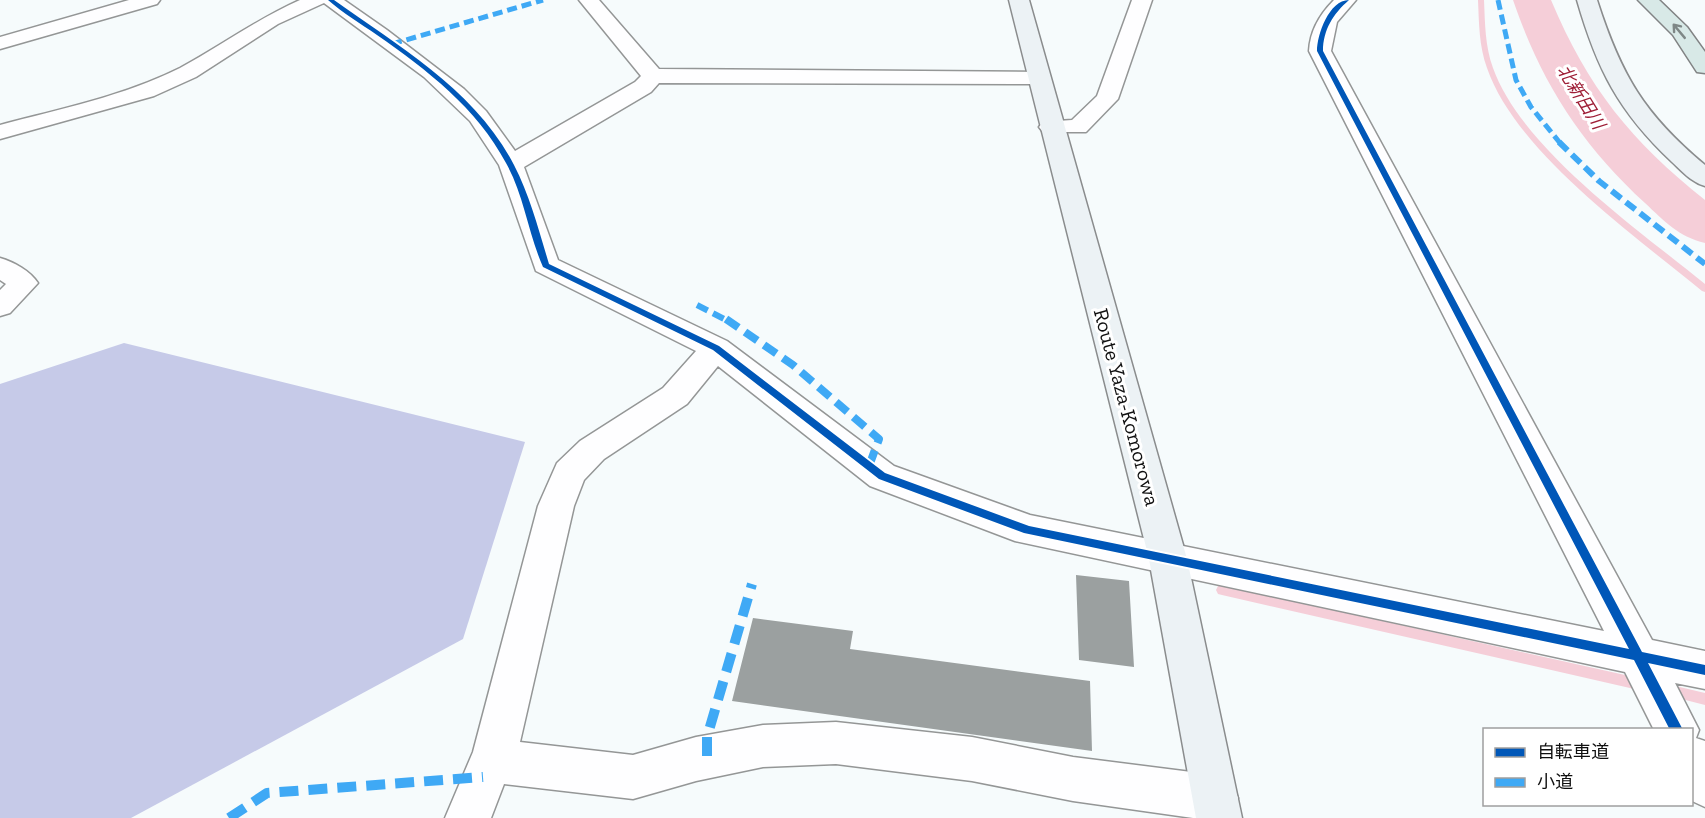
<svg xmlns="http://www.w3.org/2000/svg" width="1705" height="818" viewBox="0 0 1705 818" font-family="'Zilla Slab','Noto Sans JP',serif">
  <style>
    .forest { fill: #c6cae8 }
    .lines { fill: none; stroke-linecap: round; stroke-linejoin: round }
    .stream { fill: #f5ced8; fill-rule: evenodd }
    .river { fill: #f5ced8; fill-rule: evenodd }
    .building { fill: #9ba0a0 }
    .minor-casing { stroke: #949696; stroke-width: 3 }
    .secondary-casing { stroke: #8a8c8d; stroke-width: 3 }
    .motorway-casing { stroke: #818384; stroke-width: 3 }
    .minor { fill: #fefeff; fill-rule: evenodd }
    .secondary { fill: #ecf2f5; fill-rule: evenodd }
    .motorway { fill: #d8e9e7; fill-rule: evenodd }
    .quiet-far3 { stroke: #3fa9f5; stroke-width: 5; stroke-dasharray: 10 5; stroke-linecap: butt }
    .quiet-far2 { stroke: #3fa9f5; stroke-width: 6; stroke-dasharray: 12 6; stroke-linecap: butt }
    .quiet-far1 { stroke: #3fa9f5; stroke-width: 8; stroke-dasharray: 15 8; stroke-linecap: butt }
    .quiet { stroke: #3fa9f5; stroke-width: 10; stroke-dasharray: 19 10; stroke-linecap: butt }
    .cycleway-casing { stroke: #fff; stroke-width: 4 }
    .cycleway { fill: #0057b8; fill-rule: evenodd }
    .oneway { stroke: #7e8786 }
    .labels { text-anchor: middle; dominant-baseline: central; stroke-width: 6; stroke-linejoin: round; paint-order: stroke }
    .far-water-label { font-size: 18px; font-style: italic; fill: #9e1e36; stroke: #fff }
    .street-label { font-size: 21px; fill: #101010; stroke: #fff }
  </style>
  <rect width="100%" height="100%" fill="#f6fbfc"/>
  <path class="forest" d="M124,343L525,442L463,639L131,818H0V384Z"/>
  <g class="lines">
    <path class="stream" d="M1478,0H1484C1485,23 1485,46 1493,68C1522,149 1639,230 1705,284V292L1702,291C1634,235 1516,152 1487,68C1479,46 1479,23 1478,0Z
      M1222,585L1643,679L1648,681L1650,685L1648,689L1643,691L1222,595L1218,594L1216,590L1218,586Z
      M1667,684L1705,693V705L1662,694L1660,690L1662,686Z"/>
    <path class="river" d="M1513,0H1551C1588,88 1631,141 1705,200V243C1679,237 1664,221 1645,203C1581,144 1541,82 1513,0Z"/>
  </g>
  <path class="building" d="M1076,575L1129,581L1134,667L1079,660Z
    M753,618L853,631L850,649L1090,681L1092,751L732,701Z"/>
  <g class="lines">
    <g class="minor-casing">
      <path id="minor" d="M129,0H160L157,4L0,49V37Z
        M300,0H344L387,30L464,89L486,111L515,151L635,82L641,76L579,0H599L659,69L1047,72L1050,77L1047,82L1039,84L659,83L651,92L524,167L558,260L727,341L894,466L1030,515L1604,631L1309,51C1310,31 1320,14 1334,0H1356L1337,22L1331,51L1652,640L1705,651V689L1675,683L1699,730L1696,738L1705,741V807L1692,801V730H1654L1625,672L1015,541L870,486L718,366L687,404L604,459L584,480L574,506L520,742L633,755L696,737L763,725L836,722L972,737L1073,757L1215,775L1231,782L1238,798L1231,814L1222,818H1193L1073,801L972,781L836,764L763,767L696,781L633,799L504,784L491,818H445L473,752L538,506L557,463L580,441L663,388L696,351L536,271L499,165L470,121L424,77L324,3L278,24L196,77L154,96L0,139V125C60,109 124,96 180,68C221,46 257,19 300,0Z
        M1132,0H1152L1118,99L1086,132H1043L1039,127L1043,122L1072,120L1097,96Z
        M0,258C14,262 30,271 38,283L10,313L0,316V290L6,284L0,280Z"/>
    </g>
    <g class="secondary-casing">
      <path id="secondary" d="M1009,0H1029L1187,559L1242,818H1196L1149,559Z
        M1577,0H1597C1621,75 1644,114 1705,165V186C1691,182 1682,171 1672,162C1618,111 1597,69 1577,0Z"/>
    </g>
    <g class="motorway-casing">
      <path id="motorway" d="M1638,0H1659L1687,27L1705,52V73L1697,72L1673,35Z"/>
    </g>
    <use href="#minor" class="minor"/>
    <use href="#secondary" class="secondary"/>
    <use href="#motorway" class="motorway"/>
    <path class="quiet-far3" d="M1498,0L1516,80L1531,107L1560,143
      M392,44L543,0"/>
    <path class="quiet-far2" d="M1559,142L1599,181L1705,264
      M697,305L728,321"/>
    <path class="quiet-far1" d="M726,319L793,365L879,439L869,466"/>
    <path class="quiet" d="M707,756V737L752,584
      M229,818L267,793L483,777"/>
    <g class="cycleway-casing">
      <path id="cycleway" d="M328,0H334C400,47 476,91 514,165C530,196 539,231 549,264L719,346L885,473L1029,526L1629,649L1317,51C1317,35 1329,0 1349,0C1333,14 1323,30 1323,51L1642,652L1705,665V675L1648,663L1683,730H1670L1634,660L1024,533L879,479L713,350L543,267C528,233 524,195 506,163C477,108 427,70 377,35C361,24 343,13 328,0Z"/>
    </g>
    <use href="#cycleway" class="cycleway"/>
  </g>
  <defs><path id="oneway-shaft" d="M-6 0H5M1.5-3L5.5 0L1.5 3" fill="none" stroke-width="1.6" stroke-linecap="round" stroke-linejoin="round" transform="scale(1.5)"/></defs>
  <use class="oneway" href="#oneway-shaft" transform="translate(1679 31) rotate(-130)"/>
  <g class="labels">
    <g class="far-water-label">
      <text transform="translate(1581 97) rotate(58)">北新田川</text>
    </g>
    <g class="street-label">
      <text transform="translate(1127 407) rotate(75)">Route Yaza-Komorowa</text>
    </g>
  </g>
  <rect x="1483" y="728" width="210" height="78" fill="#ffffff" stroke="#9f9f9f" stroke-width="1.5"/>
  <rect x="1495" y="748" width="30" height="9" fill="#0057b8" stroke="#9f9f9f" stroke-width="1.5"/>
  <text x="1537" y="758" font-size="18" fill="#101010">自転車道</text>
  <rect x="1495" y="778" width="30" height="9" fill="#3fa9f5" stroke="#9f9f9f" stroke-width="1.5"/>
  <text x="1537" y="788" font-size="18" fill="#101010">小道</text>
</svg>
